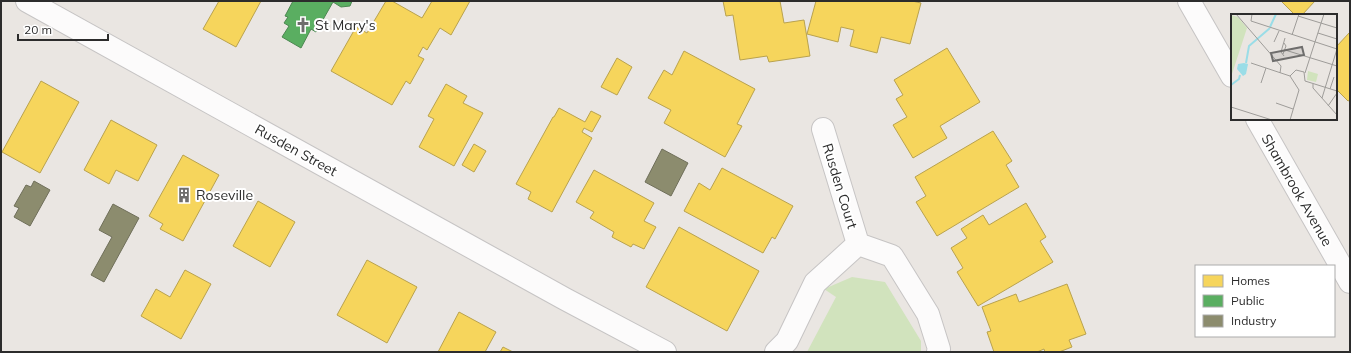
<svg xmlns="http://www.w3.org/2000/svg" width="1351" height="353" viewBox="0 0 1351 353" font-family="Mulish,sans-serif">
  <style>
    .green { fill: #d1e3bd }
    .homes { fill: #f6d55c; stroke: #b9a24e }
    .public { fill: #5aae61; stroke: #4c8751 }
    .industry { fill: #8c8c6e; stroke: #6f6f5a }
    .lines { fill: none; stroke-linecap: round; stroke-linejoin: round }
    .minor-casing { stroke: #c6c4c4; stroke-width: 24 }
    .minor { stroke: #fcfbfb; stroke-width: 22 }
    .labels { text-anchor: middle; dominant-baseline: central; stroke-width: 4; stroke-linejoin: round; paint-order: stroke }
    .poi-label { font-size: 14px; fill: #2c2c2c; stroke: #fff; text-anchor: start }
    .street-label { font-size: 14px; fill: #2c2c2c; stroke: #fff }
    .inset-river { fill: none; stroke: #9adde7; stroke-width: 2 }
    .inset-road { fill: none; stroke: #9e9c99; stroke-width: 1 }
    .view { fill: #6e6d6c; fill-opacity: 0.15; stroke: #6e6d6c; stroke-width: 2 }
    .inset-edge { fill: none; stroke: #2c2c2c; stroke-width: 2 }
  </style>
  <rect width="100%" height="100%" fill="#eae6e2"/>
  <path class="green" d="M852,277L885,282L921,341V352H807L836,297L824,289Z"/>
  <path class="homes" d="M219,1H261L236,47L203,29Z
    M386,1H392L422,18L432,1H470L451,35L440,28L427,50L423,47L418,56L424,59L410,84L406,81L392,105L331,71L356,27L367,33Z
    M723,1H780L784,23L804,20L810,56L769,62L767,56L740,60L733,15L726,16Z
    M816,1H912L921,3L910,44L881,37L877,53L850,46L854,30L841,27L838,42L807,34Z
    M1281,1H1315L1302,15H1295Z
    M1350,32V100L1348,101L1336,89V47Z
    M947,48L980,102L940,126L947,138L913,158L893,125L907,117L896,99L903,95L894,80Z
    M684,51L755,89L737,124L742,126L725,157L664,123L671,110L648,98L664,70L672,75Z
    M617,58L632,67L617,95L601,87Z
    M41,81L79,102L40,173L2,152Z
    M446,84L467,96L463,103L483,113L454,166L419,147L434,119L428,116Z
    M559,108L585,122L591,111L601,116L592,132L584,128L582,132L592,138L552,212L528,199L531,192L516,184L553,117H554Z
    M111,120L157,145L138,181L116,170L109,184L84,170Z
    M993,131L1012,161L1006,165L1019,187L937,236L916,202L926,196L915,177Z
    M474,144L486,151L474,172L462,165Z
    M183,155L219,175L183,241L160,229L163,224L149,216Z
    M722,168L793,206L775,239L772,237L763,253L684,211L699,183L710,190Z
    M594,170L654,203L644,221L656,227L644,249L633,244L631,247L612,237L614,232L590,218L594,212L576,202Z
    M258,201L295,222L270,267L233,246Z
    M1026,203L1046,237L1040,241L1053,262L978,306L957,272L963,268L951,248L967,238L961,229L983,215L989,225Z
    M679,227L759,271L727,331L646,287Z
    M367,260L417,287L387,343L337,315Z
    M185,270L211,284L181,339L141,316L156,289L170,297Z
    M1067,284L1086,334L1069,340L1072,347L1059,352H1045L1044,349L1037,352H994L987,332L991,331L982,307L1016,294L1019,302Z
    M459,312L496,332L485,352H438Z
    M503,347L513,352H500Z"/>
  <path class="public" d="M293,1H352L350,6L341,7L333,2L316,32L311,29L301,48L282,37L289,26L284,23L288,17L285,16Z"/>
  <path class="industry" d="M662,149L688,163L671,196L645,182Z
    M34,181L50,190L30,226L14,217L19,208L14,206L26,185L31,187Z
    M113,204L139,218L104,282L91,275L112,237L99,230Z"/>
  <g class="lines">
    <g class="minor-casing">
      <path id="minor" d="M27,1L565,299L665,352
        M1189,1L1232,76
        M1257,119L1350,282
        M823,129L858,244
        M858,244L892,256L928,314L939,349L938,352
        M776,352L787,341L815,283L858,244"/>
    </g>
    <use href="#minor" class="minor"/>
  </g>
  <defs>
    <g id="church-bare" transform="scale(1.2)"><path d="M-1.2-6h2.4v3.5h3.3v2.4h-3.3V6h-2.4V-.1h-3.3v-2.4h3.3Z" fill="#6e6d6c" stroke="#fff" stroke-width="2.5" paint-order="stroke"/></g>
    <g id="building-bare" transform="scale(1.2)"><path d="M-4-6H4V6H1V3H-1V6H-4ZM-2.5-4.3h1.7v1.8h-1.7ZM.8-4.3h1.7v1.8H.8ZM-2.5-1h1.7V.8h-1.7ZM.8-1h1.7V.8H.8Z" fill="#6e6d6c" stroke="#fff" stroke-width="2.5" paint-order="stroke"/></g>
  </defs>
  <g fill-rule="evenodd">
    <use href="#church-bare" x="303" y="25"/>
    <use href="#building-bare" x="184" y="195"/>
  </g>
  <g class="labels">
    <g class="poi-label">
      <text x="315" y="25">St Mary's</text>
      <text x="196" y="195">Roseville</text>
    </g>
    <g class="street-label">
      <text transform="translate(296 150) rotate(29)">Rusden Street</text>
      <text transform="translate(840 186) rotate(73)">Rusden Court</text>
      <text transform="translate(1297 190) rotate(60)">Shambrook Avenue</text>
    </g>
  </g>
  <g transform="translate(1231 14)">
    <rect width="106" height="106" fill="#eae6e2"/>
    <path d="M0,1L7,3L16,14L0,63ZM77,57L87,60L85,68L76,66Z" fill="#d1e3bd"/>
    <path d="M13,49L17,50L15,60L12,62L6,55L7,50Z" fill="#9adde7"/>
    <path class="inset-river" d="M39,13L45,0M15,49L18,32L39,14M0,71L8,65L9,61"/>
    <path class="inset-road" d="M5,0L50,52L49,59M21,0L20,7L106,35M67,2L106,14M87,19L106,25M61,21L68,0M43,28L48,17M54,36L106,52M52,40L55,32L53,29M53,42L50,38L54,24M20,49L59,62M73,58L74,67L106,77M74,59L93,0M59,62L68,76L59,106M59,62L65,56L73,58M30,69L35,54M82,70V74L106,101M99,75L103,63M91,84L106,35M45,89L62,95M97,92L106,79M0,93L41,106"/>
    <path class="view" d="M71,33L73,41L42,47L40,39Z"/>
    <rect width="106" height="106" class="inset-edge"/>
  </g>
  <rect width="1351" height="353" fill="none" stroke="#2c2c2c" stroke-width="4"/>
  <rect x="1195" y="265" width="140" height="72" fill="#ffffff" stroke="#ababab"/>
  <rect x="1203" y="275" width="20" height="12" fill="#f6d55c" stroke="#ababab"/>
  <text x="1231" y="285" font-size="12" fill="#2c2c2c">Homes</text>
  <rect x="1203" y="295" width="20" height="12" fill="#5aae61" stroke="#ababab"/>
  <text x="1231" y="305" font-size="12" fill="#2c2c2c">Public</text>
  <rect x="1203" y="315" width="20" height="12" fill="#8c8c6e" stroke="#ababab"/>
  <text x="1231" y="325" font-size="12" fill="#2c2c2c">Industry</text>
  <path d="M18 34v6h90v-6" fill="none" stroke="#2c2c2c" stroke-width="2"/>
  <text x="24" y="34" font-size="12" fill="#2c2c2c" stroke="#ffffff" stroke-width="3" paint-order="stroke">20 m</text>
</svg>
